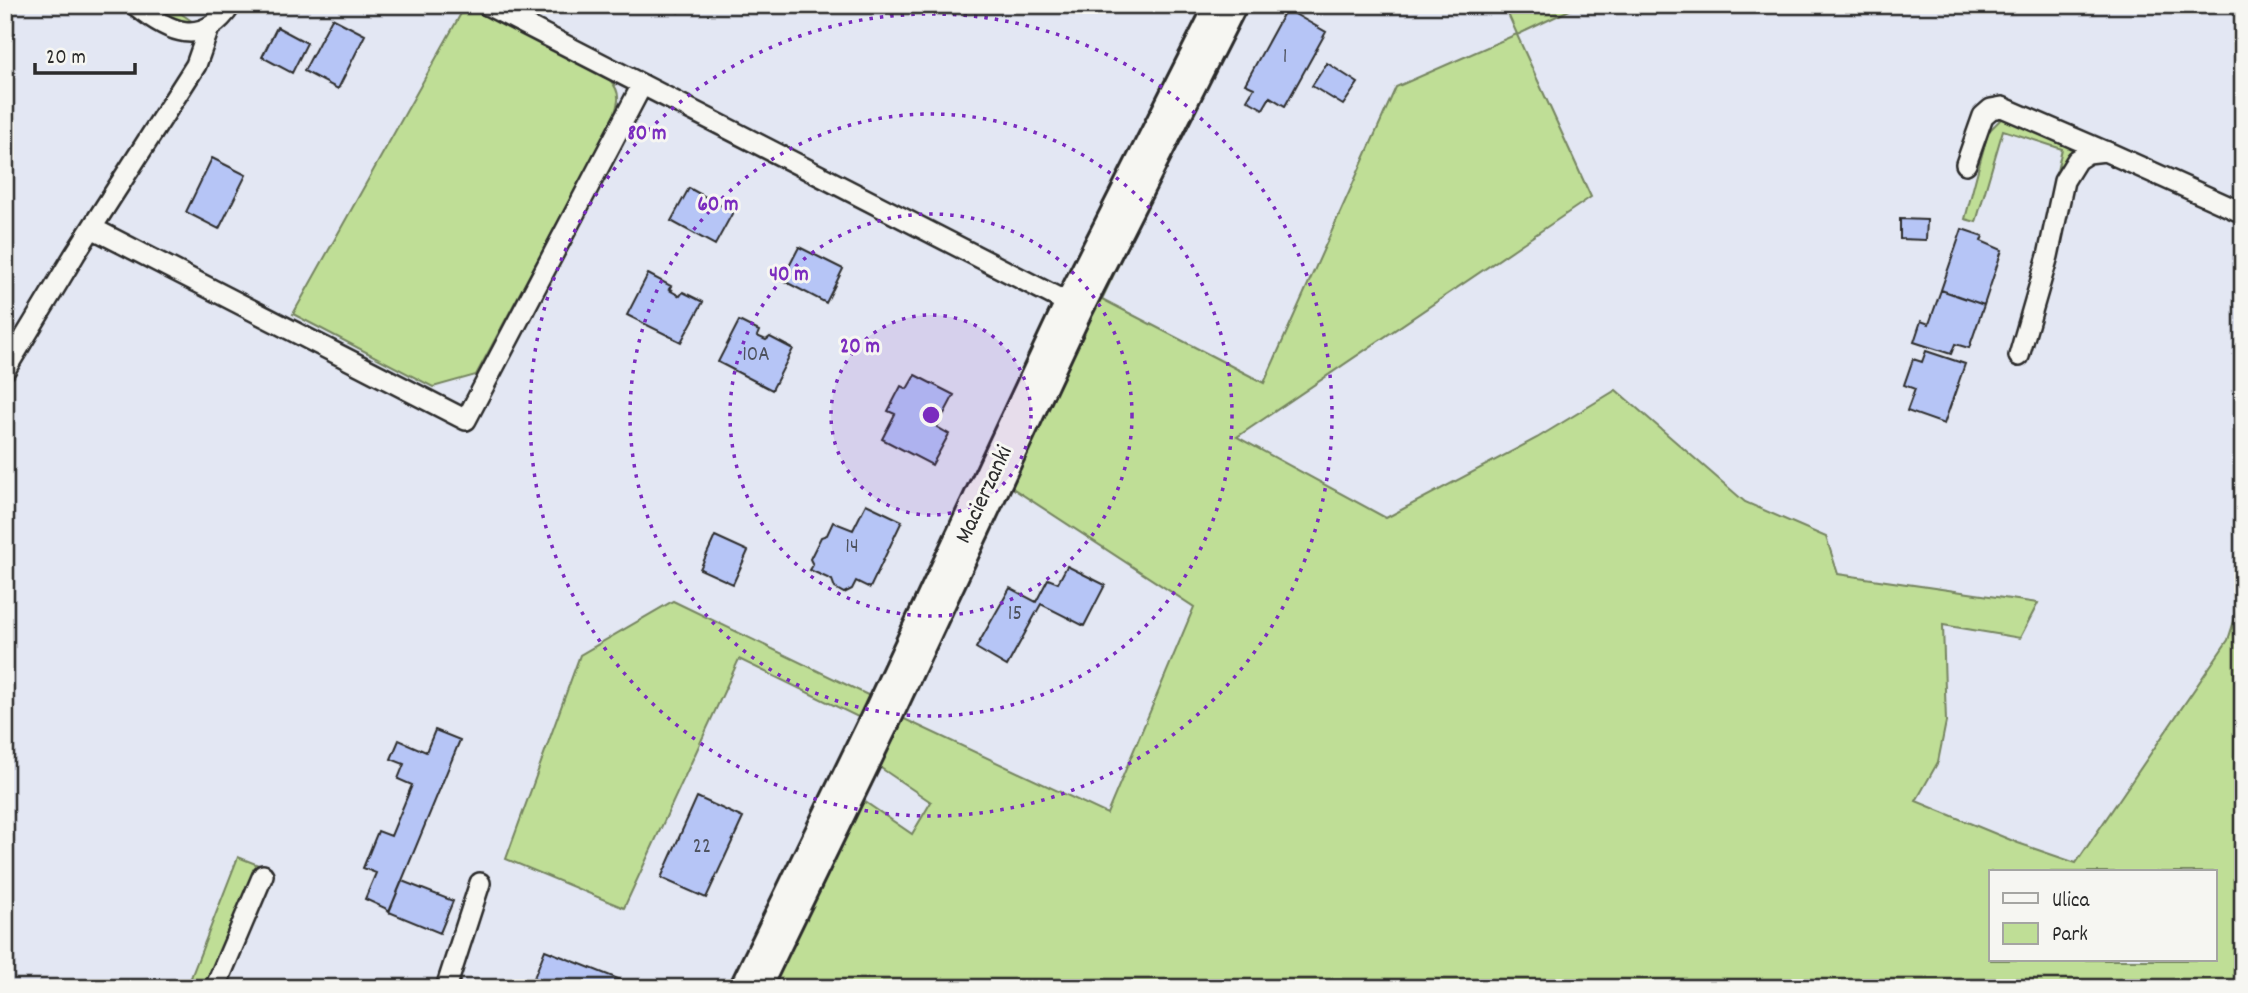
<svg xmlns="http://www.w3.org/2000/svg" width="2248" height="993" viewBox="0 0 2248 993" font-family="Dekko,sans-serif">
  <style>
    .green { fill: #bfde96; stroke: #758460; stroke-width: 2; fill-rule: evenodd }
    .building { fill: #b6c5f6; stroke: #2b2b2b; stroke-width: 2 }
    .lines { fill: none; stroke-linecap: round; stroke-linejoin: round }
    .lane-casing { stroke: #2b2b2b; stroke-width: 24 }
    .street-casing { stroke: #2b2b2b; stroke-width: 44 }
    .lane { stroke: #f6f6f2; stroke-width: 19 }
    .street { stroke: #f6f6f2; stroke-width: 38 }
    .ring { fill: none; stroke: #7b2cbf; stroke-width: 3.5; stroke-dasharray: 3.5 7 }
    .labels { text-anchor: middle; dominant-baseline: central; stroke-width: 6; stroke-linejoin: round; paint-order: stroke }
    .number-label { font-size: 21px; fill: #4e525e }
    .street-label { font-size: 24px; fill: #2b2b2b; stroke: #f6f6f2 }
    .centre { fill: #7b2cbf; stroke: #f6f6f2; stroke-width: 3.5 }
    .ring-label { font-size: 21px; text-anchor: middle; font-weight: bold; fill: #7b2cbf; stroke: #f6f6f2; stroke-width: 6; stroke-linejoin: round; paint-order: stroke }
  </style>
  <rect width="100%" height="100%" fill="#e3e7f3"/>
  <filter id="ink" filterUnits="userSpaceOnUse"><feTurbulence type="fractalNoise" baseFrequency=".0143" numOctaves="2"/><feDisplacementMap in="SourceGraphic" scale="14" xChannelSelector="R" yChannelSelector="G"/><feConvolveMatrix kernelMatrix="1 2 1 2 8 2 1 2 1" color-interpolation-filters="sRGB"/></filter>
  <g filter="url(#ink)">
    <path class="green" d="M147,5H169L193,22L176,20Z
      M454,5H467L610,80C623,94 618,105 612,121L476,375L433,387L293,314L463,10Z
      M1504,5H1580L1517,35L1591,197L1237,437L1386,518L1537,438L1616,390L1745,502L1826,537L1838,574L2038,603L2020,638L1943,625L1946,722L1938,762L1916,801L2018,843L2076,863L2228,640L2243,593V988H758L855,795L912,834L931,802L872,762L983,530L989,532L900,717L1107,814L1194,607L1000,480L1200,96L1102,299L1264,383L1396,87L1517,34ZM1991,872H2215V960H1991Z
      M2001,119H2013L2080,147L2045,244L2041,242L2062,149L2003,130L1976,222L1965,219L1988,132Z
      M673,601L872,697L862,719L739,659L624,908L506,859L580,655Z
      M238,857L261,866L209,988H187Z"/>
    <path class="building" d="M666,5H681L678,12Z
      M1286,9L1326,32L1285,106L1270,97L1263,109L1247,100L1254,88L1245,84Z
      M332,18L365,35L338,89L304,71Z
      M277,27L307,43L292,73L262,57Z
      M1327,63L1358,83L1343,105L1312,86Z
      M212,158L246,175L219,229L186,212Z
      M689,188L733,212L715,245L671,221Z
      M1900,219L1927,220L1926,240L1900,239Z
      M1962,229L1983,236L1981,241L2002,250L1984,305L1941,290Z
      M799,247L843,269L826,303L782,280Z
      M648,274L671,286L669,289L672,290L671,291L680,296L683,292L703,302L681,342L627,315Z
      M1941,290L1984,305L1969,348L1955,344L1951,354L1914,342L1921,321L1929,324Z
      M739,321L759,331L757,336L766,340L770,337L793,349L772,390L718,362Z
      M1926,351L1965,364L1944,424L1907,411L1915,389L1904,385L1913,359L1922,362Z
      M915,375L954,395L937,427L949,434L932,465L882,439L895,414L888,411L901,386L907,389Z
      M866,504L902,521L870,588L856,581L852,589L844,593L835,588L832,580L810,570L813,565L810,559L821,537L827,535L833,522L853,530Z
      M715,536L748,551L733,584L700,569Z
      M1067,566L1105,585L1084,626L1041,604L1007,666L976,648L1010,588L1036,602L1048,579L1058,583Z
      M435,730L460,740L389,912L385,908L365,899L376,873L363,868L378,831L391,836L412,785L398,779L404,764L391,759L399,740L426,752Z
      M697,797L743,818L706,898L661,878Z
      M402,881L453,901L440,933L389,912Z
      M545,950L636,986L635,988H530Z"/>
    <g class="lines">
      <g class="lane-casing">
        <path id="lane" d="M135,5C168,32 202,49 231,5
          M487,5L1074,306
          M1966,164L1983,116L1991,109L2002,107L2104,151
          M92,228L466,420L642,85
          M2019,356L2048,256L2064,181L2077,160L2088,153L2105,151L2243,213
          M5,370L75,254L196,65L209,28
          M215,988L263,875
          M446,988L480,883"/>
      </g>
      <g class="street-casing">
        <path id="street" d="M750,988L883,714L1074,306L1226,5"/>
      </g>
      <use href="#lane" class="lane"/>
      <use href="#street" class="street"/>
    </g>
  </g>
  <circle cx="931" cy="415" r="100" fill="#7b2cbf" fill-opacity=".12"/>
  <g class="ring">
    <circle cx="931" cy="415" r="100"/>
    <circle cx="931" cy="415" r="201"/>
    <circle cx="931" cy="415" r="301"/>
    <circle cx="931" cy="415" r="401"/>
  </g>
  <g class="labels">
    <g class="number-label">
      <text x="1285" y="58">1</text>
      <text x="756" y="356">10A</text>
      <text x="852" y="548">14</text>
      <text x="1015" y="615">15</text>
      <text x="702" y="848">22</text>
    </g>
    <g class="street-label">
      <text transform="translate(985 495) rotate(-65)">Macierzanki</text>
    </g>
  </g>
  <circle cx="931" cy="415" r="10" class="centre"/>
  <g class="ring-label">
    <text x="647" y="139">80 m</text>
    <text x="718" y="210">60 m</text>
    <text x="789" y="280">40 m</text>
    <text x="860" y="352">20 m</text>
  </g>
  <rect width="2248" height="993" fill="none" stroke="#f6f6f2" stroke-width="28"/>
  <rect x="14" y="14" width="2220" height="965" fill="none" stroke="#2b2b2b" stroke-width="2.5" filter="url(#ink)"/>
  <rect x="1989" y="870" width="228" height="91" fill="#f6f6f2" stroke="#a5a5a2" stroke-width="2"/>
  <rect x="2003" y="893" width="35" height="10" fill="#f6f6f2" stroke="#a5a5a2" stroke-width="2"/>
  <text x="2052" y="906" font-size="21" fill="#2b2b2b">Ulica</text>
  <rect x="2003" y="923" width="35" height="21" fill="#bfde96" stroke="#a5a5a2" stroke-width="2"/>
  <text x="2052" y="940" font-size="21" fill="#2b2b2b">Park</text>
  <path d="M35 63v10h100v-10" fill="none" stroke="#2b2b2b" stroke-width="3.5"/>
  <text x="46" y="63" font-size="21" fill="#2b2b2b" stroke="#f6f6f2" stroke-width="5" paint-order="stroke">20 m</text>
</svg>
